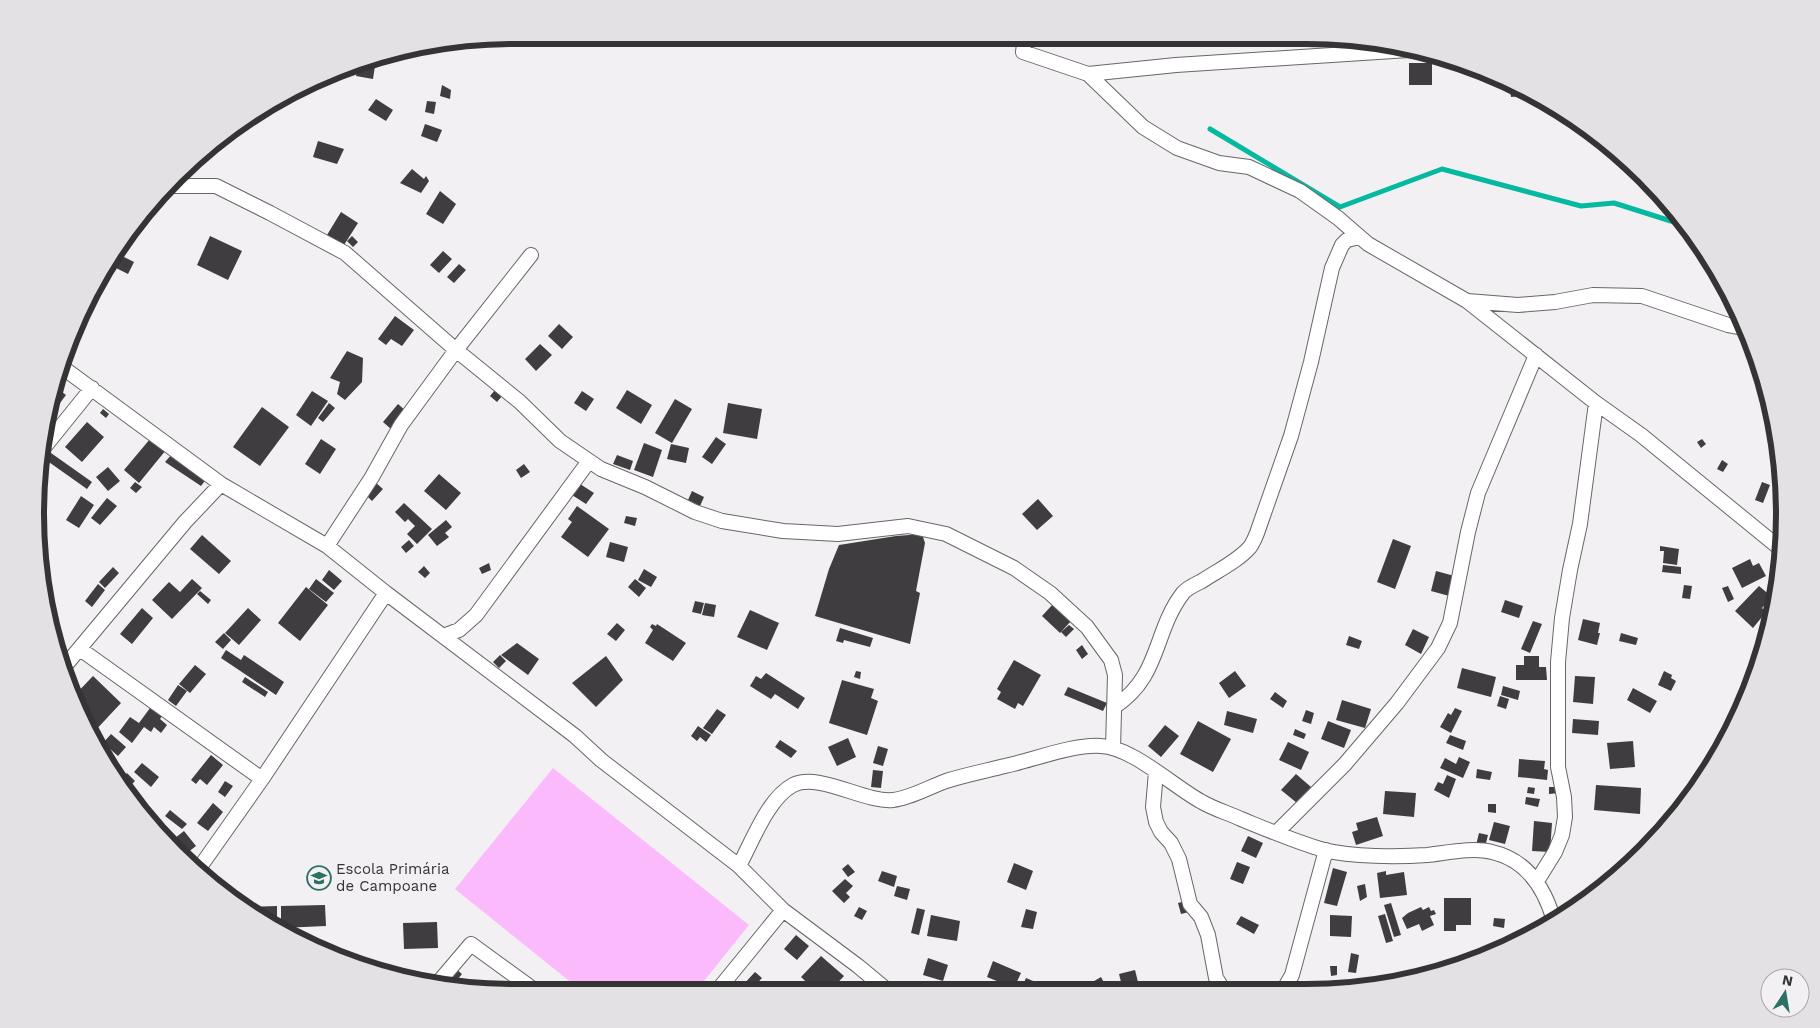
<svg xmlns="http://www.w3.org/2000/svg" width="1820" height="1028" viewBox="0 0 1820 1028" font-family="'Work Sans',sans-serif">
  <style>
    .green { fill: #fbbafb }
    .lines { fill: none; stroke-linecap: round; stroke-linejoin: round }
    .stream { stroke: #05b9a0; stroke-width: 5 }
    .building { fill: #3f3d3f }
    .street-casing { stroke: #686668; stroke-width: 16 }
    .street { stroke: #fff; stroke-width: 14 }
    .labels { text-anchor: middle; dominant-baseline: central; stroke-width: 5; stroke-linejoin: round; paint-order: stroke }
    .poi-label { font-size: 15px; fill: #353435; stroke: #f3f0f3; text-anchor: start }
    .rim { fill: none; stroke: #353435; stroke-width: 6 }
  </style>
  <rect width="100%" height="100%" fill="#f3f0f3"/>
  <path class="green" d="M553,768L749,925L696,991L583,992L455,889Z"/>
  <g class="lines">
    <path class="stream" d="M1210,129L1340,207L1442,169L1581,206L1614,203L1674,222L1686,223"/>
  </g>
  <path class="building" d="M373,58L376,59L373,79L356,76L360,61Z
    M1409,63H1432V85H1409Z
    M1509,83L1536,95L1511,97Z
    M442,85L451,90L450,99L440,96Z
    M376,99L393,110L386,121L368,110Z
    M427,101L436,102L434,114L425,112Z
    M425,124L442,130L437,142L421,136Z
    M318,141L344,149L337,164L313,157Z
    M412,169L424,179L426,176L429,181L421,193L400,183Z
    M440,191L456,204L443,224L426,214Z
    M341,212L358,223L344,245L327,235Z
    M148,213L139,233L133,230Z
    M210,236L242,251L228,280L197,265Z
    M352,236L358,242L353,247L347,241Z
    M443,251L452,259L439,273L430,265Z
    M116,253L134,262L128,274L110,265Z
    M459,264L466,270L454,283L447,277Z
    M395,316L414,330L402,346L391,339L386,345L378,339Z
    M559,324L573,337L562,349L548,336Z
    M540,344L552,355L536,371L525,359Z
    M347,351L363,358L362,382L345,400L337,394L340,382L330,378Z
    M53,385L66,395L51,415L49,414L51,390Z
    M495,390L502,396L497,402L490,396Z
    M627,390L652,405L641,424L616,408Z
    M312,391L328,401L311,426L296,415Z
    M582,391L594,399L586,411L574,403Z
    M675,399L692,409L672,443L655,433Z
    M329,403L335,408L323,422L318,418Z
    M728,403L762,409L757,439L723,433Z
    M398,404L406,411L391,429L383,422Z
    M262,407L289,427L260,466L233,447Z
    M103,409L109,414L106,418L100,413Z
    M87,422L104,437L82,462L65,447Z
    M716,437L726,444L712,464L702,457Z
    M150,439L166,450L139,483L124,470Z
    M321,439L336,449L320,474L305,464Z
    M1702,439L1706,444L1701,448L1697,442Z
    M644,443L662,450L653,477L634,470Z
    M671,444L689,448L686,463L667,459Z
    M51,453L92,482L87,489L46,460Z
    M172,454L207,478L201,486L165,462Z
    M617,455L633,461L630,470L613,464Z
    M1722,460L1728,464L1723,472L1717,469Z
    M524,464L530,472L521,478L516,470Z
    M108,467L120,481L108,491L96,477Z
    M439,474L461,493L446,510L424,491Z
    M135,482L142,487L136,493L130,488Z
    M375,482L383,489L372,501L365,494Z
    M1762,482L1770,485L1763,503L1755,500Z
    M580,484L594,493L586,504L572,495Z
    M692,491L704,497L700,506L688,500Z
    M81,496L94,505L79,528L66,520Z
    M107,498L117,506L100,525L91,518Z
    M1038,499L1053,516L1037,530L1022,514Z
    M404,503L432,529L417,544L407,534L415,526L408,519L405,522L395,512Z
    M577,506L609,529L588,557L561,537L572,522L568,519Z
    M626,516L637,518L635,526L624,523Z
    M446,520L452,527L445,533L449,537L437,546L428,535Z
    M922,534L925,543L916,591L920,593L910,644L815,616L829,569L839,545L896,536Z
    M202,535L231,561L219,574L190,549Z
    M1393,539L1411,546L1395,589L1377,582Z
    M409,540L414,546L406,553L401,547Z
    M610,542L628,547L624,562L606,557Z
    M36,543L46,549L39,559L36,545Z
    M1660,546L1679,549L1677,565L1663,563L1664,551H1660Z
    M1750,559L1753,566L1759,563L1766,576L1742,588L1732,568Z
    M489,563L491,570L482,574L479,568Z
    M1663,565L1681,567V574L1662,572Z
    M424,566L430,573L425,578L418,572Z
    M113,567L119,573L105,588L99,582Z
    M644,569L657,577L651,587L638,580Z
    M329,570L342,581L334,590L322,580Z
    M1436,571L1458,577L1453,597L1431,591Z
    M192,579L202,588L172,619L152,600L169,582L180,592Z
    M316,579L334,593L326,602L309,589Z
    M635,579L646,588L639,597L628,587Z
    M98,584L105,590L92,607L85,601Z
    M1684,585L1692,586L1690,599L1682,598Z
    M1728,586L1734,599L1728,602L1722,588Z
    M1759,586L1772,597L1762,608L1766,612L1753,628L1735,611Z
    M306,587L328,605L300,641L278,623Z
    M200,591L211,600L208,604L197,594Z
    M1505,600L1523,606L1519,618L1501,612Z
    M695,601L704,603L701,614L692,612Z
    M705,603L716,605L714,617L702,615Z
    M1054,603L1072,620L1060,633L1042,616Z
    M142,608L153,618L132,644L120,634Z
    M248,608L261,620L239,645L225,633Z
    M750,610L779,623L767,650L737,637Z
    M1583,619L1600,623L1598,633H1600L1597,645L1578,640Z
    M1533,621L1542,624L1530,653L1521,649Z
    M617,623L625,630L616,641L607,634Z
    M652,624L656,626L657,624L686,643L673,661L645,643L653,630L650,627Z
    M1069,625L1074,629L1066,637L1061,632Z
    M840,628L873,638L870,647L844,640L843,643L836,641Z
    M1413,629L1429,637L1421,654L1405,645Z
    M224,633L231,640L223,649L215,642Z
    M1621,633L1638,638L1636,645L1619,641Z
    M1349,636L1362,641L1359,649L1346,645Z
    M517,643L539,659L528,675L501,655Z
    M1082,645L1088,654L1082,659L1076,650Z
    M226,650L241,660L244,655L284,682L276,695L221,658Z
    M500,655L506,661L499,668L493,662Z
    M606,656L623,680L596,707L572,683Z
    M1524,656H1539V667H1546L1547,680H1516V665H1524Z
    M1014,660L1041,675L1023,706L1018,703L1015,709L997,699L1001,692L997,689Z
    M195,665L206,674L190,693L179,684Z
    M1462,668L1496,677L1491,697L1457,688Z
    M856,671L861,672L860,679L854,677Z
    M1235,671L1246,686L1229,698L1219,683Z
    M1664,671L1672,675L1671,678L1676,681L1671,691L1658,685Z
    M766,673L805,698L798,709L775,694L771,699L750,686L756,676L761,679Z
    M93,676L121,703L93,733L72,698Z
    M1575,676L1595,677L1593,704L1573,702Z
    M245,677L268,692L265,697L242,682Z
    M842,680L874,689L871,698L878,701L867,735L829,723Z
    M178,685L187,691L176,706L168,700Z
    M1503,686L1520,691L1518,700L1501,695Z
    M1068,687L1107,703L1103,711L1064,695Z
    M1633,688L1657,701L1650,713L1627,700Z
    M1275,692L1287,701L1283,708L1270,699Z
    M1500,696L1509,699L1506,709L1497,706Z
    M1342,700L1371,709L1365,728L1336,720Z
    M150,708L162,716L160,719L167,725L161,733L154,727L151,732L144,727L132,743L119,732L130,717L139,723Z
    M1455,708L1462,711L1451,733L1440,727L1448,713L1451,715Z
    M717,709L726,715L712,734L703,728Z
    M1306,710L1314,713L1311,724L1302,721Z
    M1227,711L1257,719L1253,733L1224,725Z
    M1573,719L1599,721L1598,735L1572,733Z
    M1198,721L1231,739L1213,772L1180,754Z
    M1328,721L1351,730L1344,748L1321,739Z
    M1165,725L1179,736L1161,757L1148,746Z
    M698,726L711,735L706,742L700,737L697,741L691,736Z
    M1295,729L1306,734L1304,739L1293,735Z
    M111,734L126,747L118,756L103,743Z
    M1450,735L1466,741L1463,750L1446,743Z
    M848,738L856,757L837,766L828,747Z
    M780,740L797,751L791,758L775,747Z
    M1633,741L1635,767L1610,769L1607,743Z
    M1288,742L1309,752L1301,770L1279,760Z
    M878,746L888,749L883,766L873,763Z
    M211,755L223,765L207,785L200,779L196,784L191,780Z
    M1459,757L1470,762L1463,778L1440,768L1445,758L1456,764Z
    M1519,759L1545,761L1544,769L1548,770L1547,780L1518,777Z
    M142,763L159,777L151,787L134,772Z
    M1477,769L1492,772L1490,780L1476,778Z
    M873,770L883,771L881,788L871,787Z
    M127,773L135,781L128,788L122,778Z
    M1296,774L1311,787L1297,803L1281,790Z
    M1447,775L1456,779L1449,798L1434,790L1438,782L1443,784Z
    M225,781L233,786L225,797L218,792Z
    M1596,785L1641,788L1640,814L1594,810Z
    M1528,787L1535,788L1534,794L1527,793Z
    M1549,787H1559V793L1549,794Z
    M1385,791L1416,793L1414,817L1383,814Z
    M1526,797L1540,799L1538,807L1525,804Z
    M213,803L223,812L208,831L197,823Z
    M1488,804H1496V813L1488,812Z
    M170,810L187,824L182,829L165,816Z
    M154,817L160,823L154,830L149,822Z
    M1377,817L1383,836L1356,845L1352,832L1358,830L1356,823Z
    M1534,821L1552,823L1550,852L1532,851Z
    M1494,822L1510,826L1505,844L1489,840Z
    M184,831L196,846L187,853L175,838Z
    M1479,833L1488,835L1485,847L1476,845Z
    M1248,836L1263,843L1256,858L1241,851Z
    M1237,862L1250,867L1243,884L1230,879Z
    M1014,863L1033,871L1026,890L1007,882Z
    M848,864L855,872L848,877L842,869Z
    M1333,868L1347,872L1337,906L1324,903Z
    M882,871L897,876L894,887L878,881Z
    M1386,871V875L1404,872L1407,895L1380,898L1377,873Z
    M845,879L853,886L846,893L850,897L844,903L832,891Z
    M1365,884L1367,897L1360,901L1357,886Z
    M897,886L910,889L907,900L894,896Z
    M1444,898H1471V925H1456V931H1444Z
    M1186,901L1189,912L1181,914L1178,903Z
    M1391,903L1401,935L1394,937L1384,905Z
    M325,905L326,926L281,928V906Z
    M277,906V928H273L248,907Z
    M859,907L867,911L862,920L854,916Z
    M1421,907L1423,910L1429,907L1431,911L1434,910L1436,914L1430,916L1434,925L1422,931L1419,924L1407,929L1402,918L1408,913Z
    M917,908L925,910L919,935L911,933Z
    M1026,909L1037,912L1033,929L1021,927Z
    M1385,914L1393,941L1386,943L1378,916Z
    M931,915L960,921L957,941L927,936Z
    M1330,915L1352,916L1351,937L1330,936Z
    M1241,916L1259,925L1254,934L1236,924Z
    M1494,918L1505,919L1504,928L1493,926Z
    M437,922L438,948L404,949L403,923Z
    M796,935L809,946L797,960L784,949Z
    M1351,953L1359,955L1356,973L1348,972Z
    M821,956L844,976L830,991H816L801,977Z
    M928,958L948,965L943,981L923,975Z
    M993,961L1021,973L1014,988L987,977Z
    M1330,966H1337V975L1331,976Z
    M456,969L462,974L457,980L451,975Z
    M1135,970L1140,990H1123L1119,974Z
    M755,972L762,978L750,991H747L742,986Z
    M1101,977L1108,990H1086L1084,987Z
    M1026,978L1045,986L1043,990L1021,989Z
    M1367,983L1388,984L1366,989Z"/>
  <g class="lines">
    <g class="street-casing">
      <path id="street" d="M1025,36L1023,52L1088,74L1143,127L1177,148L1219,163L1249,167L1300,191L1338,218L1368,244L1467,301L1596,403L1641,435L1782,550
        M1338,54L1346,38
        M1088,74L1176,65L1409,50
        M174,186H216L270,213L345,253L456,350L520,402L560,441L601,469L645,487L695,512L722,521L783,531L838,534L908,526L946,534L1014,568L1050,593L1087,627L1111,660L1115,675L1113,748
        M1467,301L1518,305L1555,302L1593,295L1642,296L1728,325L1745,328
        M62,367L221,484L327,546L386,593L575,736L601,760L739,866L783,910L858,966L888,991
        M46,445L92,388
        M327,546L372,477L401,425L456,350L531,255
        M443,636L459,630L476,615L589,461
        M80,649L262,779
        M64,667L185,522L221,484
        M1114,707C1161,677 1153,632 1183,593C1187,588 1196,584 1202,581C1217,571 1238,561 1250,547C1253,543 1255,538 1257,533L1291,436L1311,362L1332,268L1342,245L1347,240L1360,237
        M1156,772L1153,807L1156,822L1161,832L1171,843L1179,859L1190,904L1201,917L1208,935L1216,978L1223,989
        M1276,833L1345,764L1397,703L1438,648L1450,623L1468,532L1478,493L1536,355
        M739,866C752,842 768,798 793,785C819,772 865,803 893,800C911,798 929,787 946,781C965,775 985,771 1005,766C1033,760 1073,744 1101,746C1132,747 1174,787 1202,802C1214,809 1228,813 1241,819C1268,830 1296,842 1324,850C1352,857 1398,857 1427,855C1446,853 1473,847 1492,852C1527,860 1545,889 1554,921
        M200,867L262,779L386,593
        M1537,881L1555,852L1562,835L1565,817L1564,797L1558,767V662L1562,618L1570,570L1580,524L1596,403
        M437,984L471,944L537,992
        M1284,989L1292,975L1326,850
        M717,991L783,910"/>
    </g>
    <use href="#street" class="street"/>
  </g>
  <defs>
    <g id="school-ring" transform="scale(1.25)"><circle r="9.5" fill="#f3f0f3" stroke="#2c7163" stroke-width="1.5"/><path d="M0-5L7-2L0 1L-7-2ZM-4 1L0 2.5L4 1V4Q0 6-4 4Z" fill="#2c7163"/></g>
  </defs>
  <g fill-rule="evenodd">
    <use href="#school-ring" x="319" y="878"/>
  </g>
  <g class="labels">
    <g class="poi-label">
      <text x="336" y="869">Escola Primária<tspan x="336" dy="17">de Campoane</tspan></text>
    </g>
  </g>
  <path d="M0 0H1820V1028H0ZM514 44H1306A470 470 0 0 1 1776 514V514A470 470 0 0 1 1306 984H514A470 470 0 0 1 44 514V514A470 470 0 0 1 514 44Z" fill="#e4e1e4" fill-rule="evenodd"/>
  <path class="rim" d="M514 44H1306A470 470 0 0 1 1776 514V514A470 470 0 0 1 1306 984H514A470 470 0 0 1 44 514V514A470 470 0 0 1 514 44Z"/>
  <g transform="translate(1785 993) rotate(12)"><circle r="24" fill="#f3f0f3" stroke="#a7a5a7"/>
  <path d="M0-4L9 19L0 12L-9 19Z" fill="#2c7163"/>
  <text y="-8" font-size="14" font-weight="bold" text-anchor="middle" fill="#353435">N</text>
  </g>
</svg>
